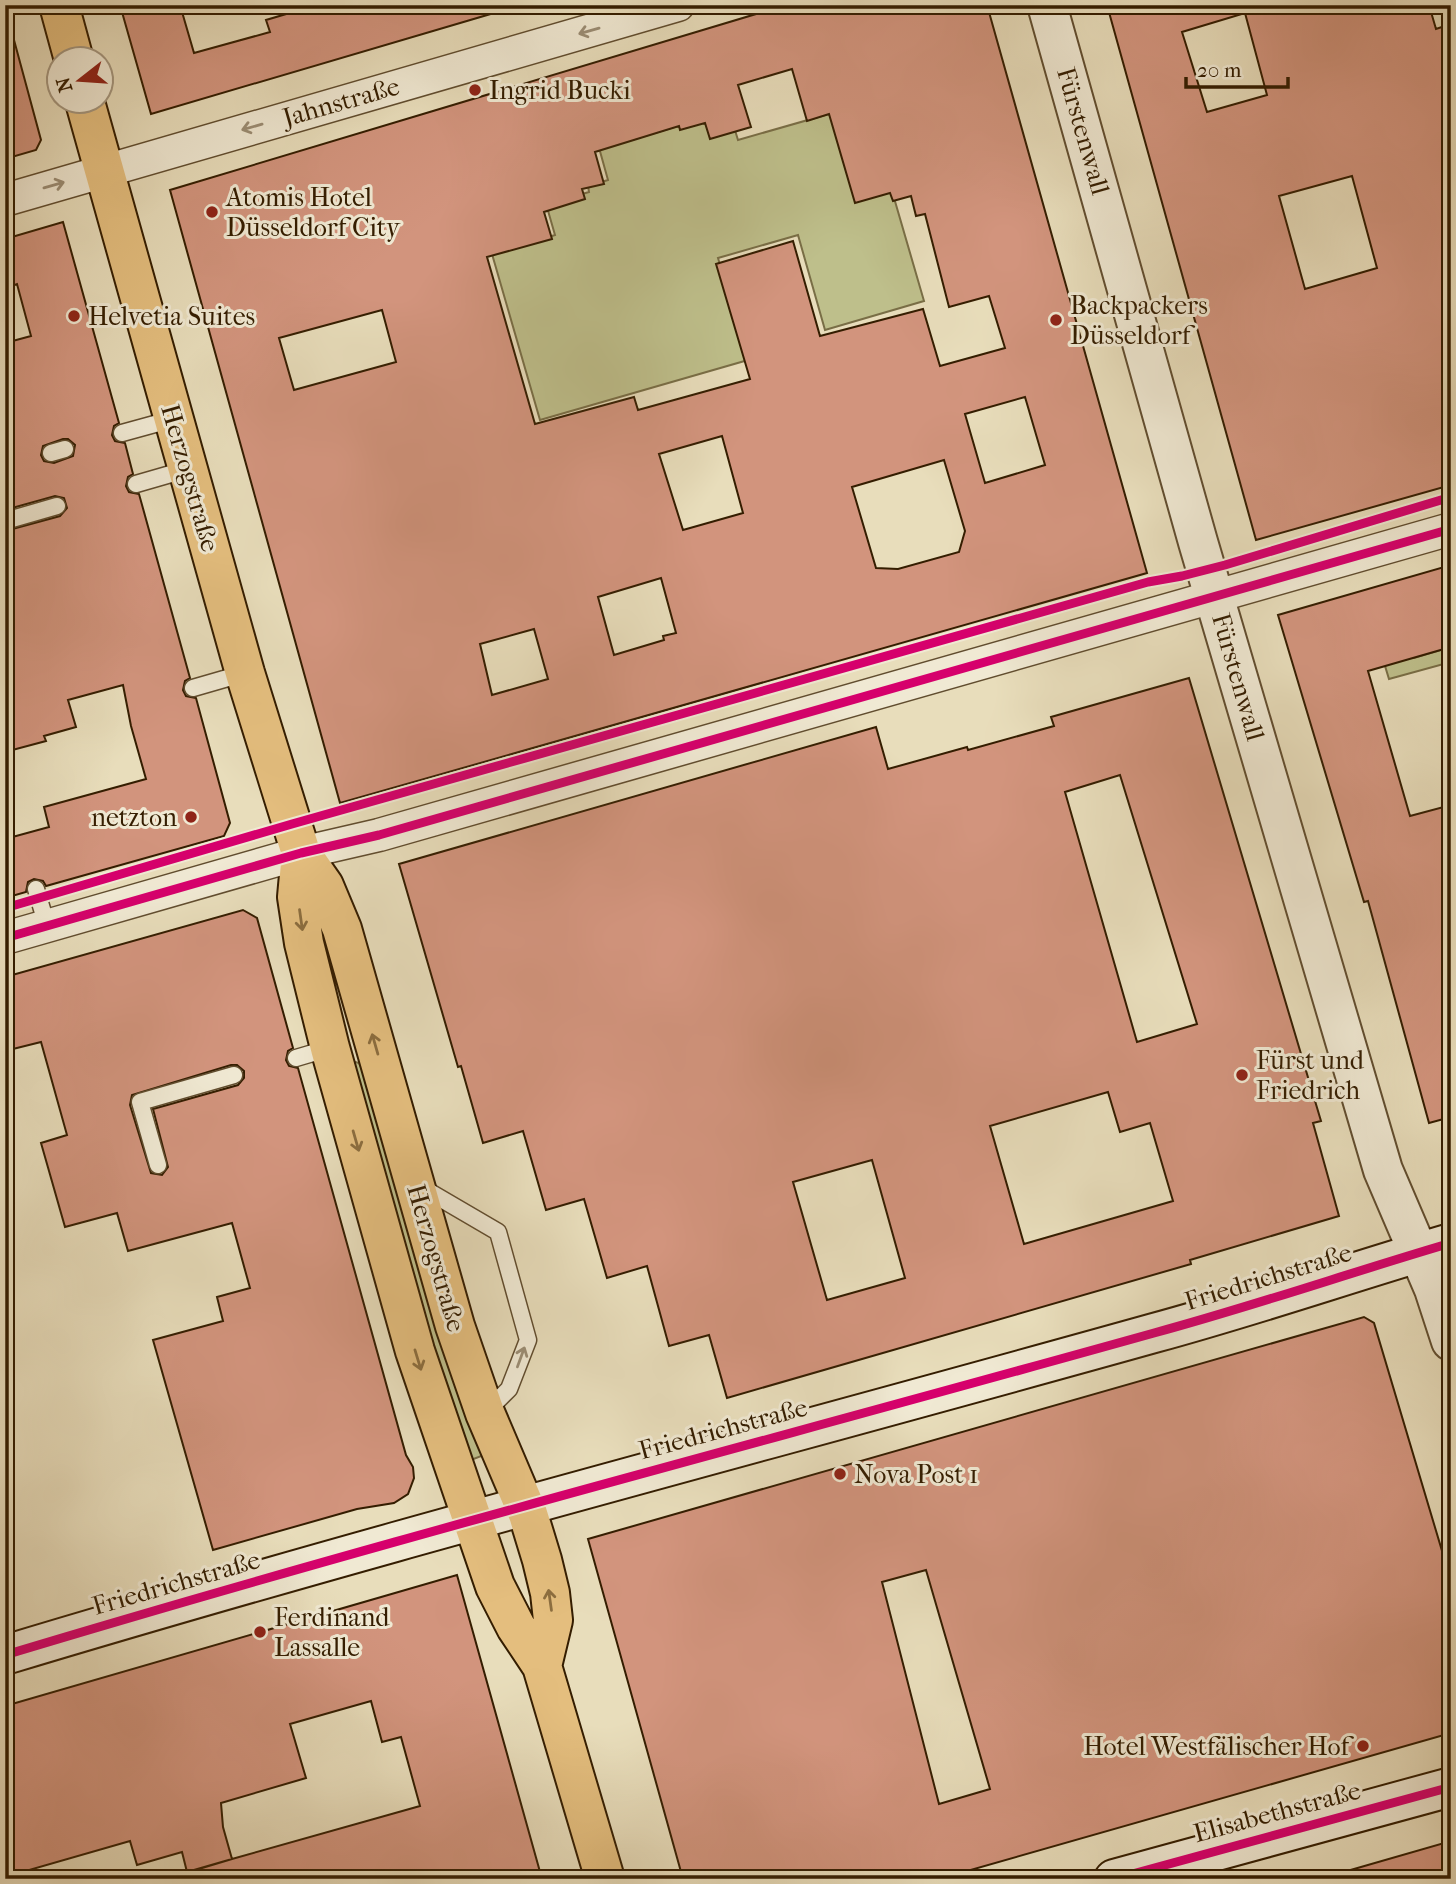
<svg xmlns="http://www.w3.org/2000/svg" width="1456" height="1884" viewBox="0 0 1456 1884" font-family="'IM FELL French Canon',serif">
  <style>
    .green { fill: #bebf8b; stroke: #796e46; stroke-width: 2 }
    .building { fill: #d2947d; stroke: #341d00; stroke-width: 2; fill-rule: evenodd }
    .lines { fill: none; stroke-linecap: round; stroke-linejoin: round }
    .service-casing { stroke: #614d2f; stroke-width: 19 }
    .minor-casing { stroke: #614d2f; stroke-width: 35 }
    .tertiary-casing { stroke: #614d2f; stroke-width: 42 }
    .secondary-casing { stroke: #341d00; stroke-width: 42 }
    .primary-casing { stroke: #341d00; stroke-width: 42 }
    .service { stroke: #f0e9d3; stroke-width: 16 }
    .minor { stroke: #f0e9d3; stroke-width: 32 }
    .tertiary { stroke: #f0e9d3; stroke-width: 38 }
    .secondary { stroke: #f0e9d3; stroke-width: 38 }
    .primary { stroke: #e4be7e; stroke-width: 38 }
    .cycleway-casing { stroke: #f0e9d3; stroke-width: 13 }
    .cycleway { stroke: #d6006c; stroke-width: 9 }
    .oneway { stroke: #9b8d74 }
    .oneway2 { stroke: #8c6e3f }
    .poi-dot { fill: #8f2418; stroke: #f0e9d3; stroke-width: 2.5 }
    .labels { text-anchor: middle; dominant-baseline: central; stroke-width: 6; stroke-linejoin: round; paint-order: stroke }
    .poi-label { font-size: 26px; fill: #341d00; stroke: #f0e9d3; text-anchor: start }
    .street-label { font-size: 26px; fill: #341d00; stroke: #f0e9d3 }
  </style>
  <rect width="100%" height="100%" fill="#e8ddbb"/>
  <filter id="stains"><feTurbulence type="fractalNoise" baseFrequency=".00286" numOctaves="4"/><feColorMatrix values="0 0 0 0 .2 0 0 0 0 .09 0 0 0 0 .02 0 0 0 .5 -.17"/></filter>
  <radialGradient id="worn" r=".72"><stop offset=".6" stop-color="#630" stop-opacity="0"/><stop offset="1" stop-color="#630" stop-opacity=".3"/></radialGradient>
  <path class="green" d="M674,107L734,127L738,140L829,114L892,191L924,301L825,330L798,235L718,258L748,360L540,420L492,254L555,235L530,148L565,199L589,192L588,186L608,180L598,144L631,140L678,126Z
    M1375,633L1414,658L1451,647V662L1389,679Z
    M352,1061L359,1063L367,1081L459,1397L484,1455L471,1460L454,1420Z"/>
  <path class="building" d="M120,5H180L194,53L270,32L266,20L293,12L291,5H492L494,13L151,114Z
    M786,5H987L1147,573L340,803L170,190ZM792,69L807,121L829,114L855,203L890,193L893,201L911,196L916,216L925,214L949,307L989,296L1005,348L940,366L923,309L820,336L793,241L716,264L750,379L638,410L634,397L535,424L487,257L552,239L544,212L585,199L582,189L604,184L595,152L679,126L680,130L705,123L710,139L751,127L738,85ZM382,310L396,362L294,390L279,338ZM1025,397L1045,465L985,483L965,414ZM722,436L743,513L683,530L659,454ZM944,460L965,531L959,552L898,569L876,568L852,487ZM661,578L676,633L663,636L664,640L614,655L598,597ZM534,629L548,679L492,695L480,644Z
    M1107,5H1429L1436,29L1451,24V485L1256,540ZM1245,13L1267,95L1207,112L1182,32ZM1352,176L1377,268L1305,289L1279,196Z
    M14,40L41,140L36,150L5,159V41Z
    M63,222L119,423L114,426L112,435L115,441L125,443L133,474L128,477L126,486L129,492L139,494L190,678L185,681L183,690L186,696L196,698L230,823L224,836L46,886L43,881L34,879L28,882L26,892L5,898V839L49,827L44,807L146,779L131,726L123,685L68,700L76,727L44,736L46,741L5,752V531L60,516L67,508L64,498L55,496L5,510V343L31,336L17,284L12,286L5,264V239ZM63,439H68L75,445L73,456L54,463L44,461L41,455L43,446Z
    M1451,565V647L1368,671L1410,816L1451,805V1117L1429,1123L1368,901L1364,902L1278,615Z
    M1189,678L1321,1121L1313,1123L1339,1216L1190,1260L1191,1264L727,1398L709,1335L669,1346L647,1266L607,1278L584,1199L546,1210L523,1131L483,1143L461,1066L458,1067L399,864L876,727L888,769L967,747L968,750L1054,726L1051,717ZM1120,775L1197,1024L1137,1042L1065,792ZM1108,1092L1120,1132L1150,1123L1173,1201L1024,1244L990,1126ZM872,1160L905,1278L827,1300L793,1182Z
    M243,910L257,918L293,1048L288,1051L286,1060L289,1066L298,1068L406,1455L413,1467L414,1478L408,1494L394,1503L357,1509L213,1550L153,1340L223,1321L217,1297L250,1288L232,1223L128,1251L117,1213L65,1227L41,1143L67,1135L41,1042L5,1051V977ZM231,1065H237L244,1071V1078L238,1085L153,1109L168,1167L162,1175L151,1173L130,1105L132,1095Z
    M1364,1317L1374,1323L1451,1581V1733L939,1879H683L588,1539ZM926,1570L990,1789L939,1804L882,1582Z
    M457,1575L542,1879H193L192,1871L232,1859L187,1872L182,1852L137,1865L130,1841L5,1877V1706ZM371,1701L382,1742L401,1737L420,1806L232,1859L223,1827L221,1803L306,1778L290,1724Z
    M1451,1841V1879H1348L1347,1871Z"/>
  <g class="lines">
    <g class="service-casing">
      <path id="service" d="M122,433L173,419
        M51,453L65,449
        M136,484L188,469
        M5,521L57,506
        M193,688L245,673
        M36,889L47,926
        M296,1058L330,1048
        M158,1165L140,1102L234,1075
        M421,1187L498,1232L528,1340L509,1389L487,1411"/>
    </g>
    <g class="minor-casing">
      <path id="minor" d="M5,200L678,5
        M5,938L301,853L379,835L1451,529"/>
    </g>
    <g class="tertiary-casing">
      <path id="tertiary" d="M1047,5L1198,542L1383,1170L1434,1289L1451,1341"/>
    </g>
    <g class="secondary-casing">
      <path id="secondary" d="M5,1655C386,1540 771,1440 1154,1333C1254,1306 1352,1272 1451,1243
        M1114,1879L1451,1787"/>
    </g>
    <g class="primary-casing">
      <path id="primary" d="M59,5L74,60
        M85,102L245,673L301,853L324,886L342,929L455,1326L485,1413L528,1514L542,1560L550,1593L553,1620L542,1666
        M301,853L297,897L304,943L330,1048L415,1351L495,1586L516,1627L542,1666L605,1879"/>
    </g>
    <use href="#service" class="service"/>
    <use href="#minor" class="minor"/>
    <use href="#tertiary" class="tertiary"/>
    <use href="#secondary" class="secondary"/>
    <use href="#primary" class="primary"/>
    <g class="cycleway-casing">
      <path id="cycleway" d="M5,908L292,824L1148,582L1182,576L1225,565L1451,497
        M5,938L301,853L379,835L1451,529
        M5,1655C386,1540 771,1440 1154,1333C1254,1306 1352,1272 1451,1243
        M1114,1879L1451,1787"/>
    </g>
    <use href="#cycleway" class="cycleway"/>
  </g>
  <defs><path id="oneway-shaft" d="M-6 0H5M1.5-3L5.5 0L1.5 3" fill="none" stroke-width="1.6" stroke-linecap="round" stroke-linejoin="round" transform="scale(1.75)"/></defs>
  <g class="oneway">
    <use href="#oneway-shaft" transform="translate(589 31) rotate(164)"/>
    <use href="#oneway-shaft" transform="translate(252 127) rotate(164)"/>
    <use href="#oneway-shaft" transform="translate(54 185) rotate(-16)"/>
    <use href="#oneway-shaft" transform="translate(521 1357) rotate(-70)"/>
  </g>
  <g class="oneway2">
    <use href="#oneway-shaft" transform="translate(301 920) rotate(82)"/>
    <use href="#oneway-shaft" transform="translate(375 1044) rotate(-106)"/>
    <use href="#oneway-shaft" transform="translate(356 1141) rotate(74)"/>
    <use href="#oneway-shaft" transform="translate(418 1360) rotate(73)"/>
    <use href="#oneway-shaft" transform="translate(550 1600) rotate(-98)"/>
  </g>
  <g class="poi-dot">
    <circle cx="475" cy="90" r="7"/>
    <circle cx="212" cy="212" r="7"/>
    <circle cx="74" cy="316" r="7"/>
    <circle cx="1056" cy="320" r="7"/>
    <circle cx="191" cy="817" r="7"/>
    <circle cx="1242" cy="1075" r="7"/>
    <circle cx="840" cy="1474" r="7"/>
    <circle cx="260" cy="1632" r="7"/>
    <circle cx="1363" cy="1746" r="7"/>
  </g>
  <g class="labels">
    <g class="poi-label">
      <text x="489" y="90">Ingrid Bucki</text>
      <text x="226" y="197">Atomis Hotel<tspan x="226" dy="30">Düsseldorf City</tspan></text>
      <text x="1070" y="305">Backpackers<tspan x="1070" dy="30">Düsseldorf</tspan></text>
      <text x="88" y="316">Helvetia Suites</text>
      <text x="177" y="817" text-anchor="end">netzton</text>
      <text x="1256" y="1060">Fürst und<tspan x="1256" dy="30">Friedrich</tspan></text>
      <text x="854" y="1474">Nova Post 1</text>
      <text x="274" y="1617">Ferdinand<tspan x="274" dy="30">Lassalle</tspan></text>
      <text x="1349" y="1746" text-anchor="end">Hotel Westfälischer Hof</text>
    </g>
    <g class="street-label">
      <text transform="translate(341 102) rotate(-16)">Jahnstraße</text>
      <text transform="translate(1083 131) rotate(74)">Fürstenwall</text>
      <text transform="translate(190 478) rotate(74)">Herzogstraße</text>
      <text transform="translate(1238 677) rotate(74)">Fürstenwall</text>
      <text transform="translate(436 1258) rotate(74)">Herzogstraße</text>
      <text transform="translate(1268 1277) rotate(-17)">Friedrichstraße</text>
      <text transform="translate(723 1429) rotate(-15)">Friedrichstraße</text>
      <text transform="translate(176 1583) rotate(-16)">Friedrichstraße</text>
      <text transform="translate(1277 1812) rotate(-15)">Elisabethstraße</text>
    </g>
  </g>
  <rect width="1456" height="1884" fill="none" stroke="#e8ddbb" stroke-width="28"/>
  <rect x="7" y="7" width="1442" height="1870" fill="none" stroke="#341d00" stroke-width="3.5"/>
  <rect x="14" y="14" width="1428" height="1856" fill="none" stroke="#341d00" stroke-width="2"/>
  <g transform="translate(80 80) rotate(253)"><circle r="33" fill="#f0e9d3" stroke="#a5977f" stroke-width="2"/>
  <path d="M0-5L12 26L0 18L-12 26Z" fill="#8f2418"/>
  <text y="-10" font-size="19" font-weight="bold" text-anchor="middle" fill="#341d00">N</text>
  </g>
  <path d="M1186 77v10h102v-10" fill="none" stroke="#341d00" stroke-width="3.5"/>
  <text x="1197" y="77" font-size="21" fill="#341d00" stroke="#f0e9d3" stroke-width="5" paint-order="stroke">20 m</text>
  <rect width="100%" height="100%" filter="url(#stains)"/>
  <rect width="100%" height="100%" fill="url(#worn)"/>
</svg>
